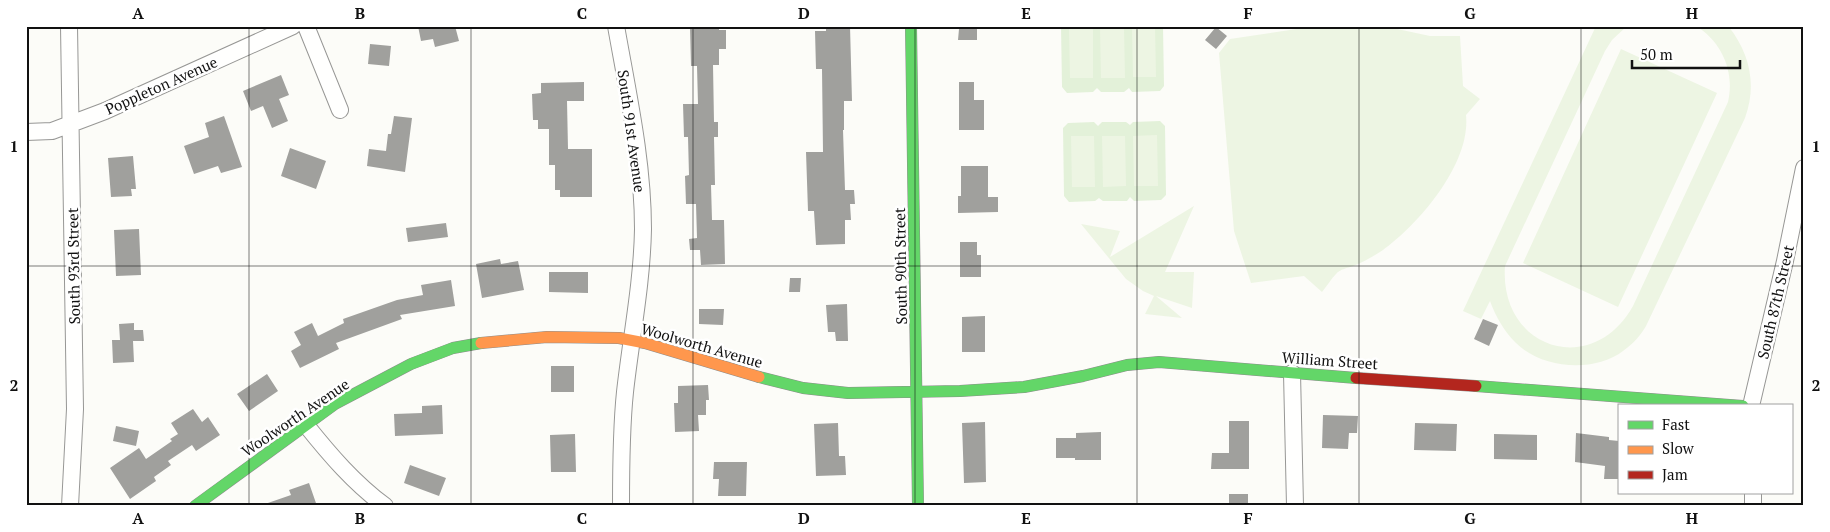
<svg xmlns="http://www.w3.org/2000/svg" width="1830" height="532" viewBox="0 0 1830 532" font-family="'PT Serif',serif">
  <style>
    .green { fill: #e3f1d9 }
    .pitch { fill: #edf5e3 }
    .building { fill: #a0a09d }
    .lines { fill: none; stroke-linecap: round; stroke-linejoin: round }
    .street-casing { stroke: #979795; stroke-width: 18 }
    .fast-casing { stroke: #8d8d8c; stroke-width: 12 }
    .slow-casing { stroke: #8d8d8c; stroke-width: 12 }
    .jam-casing { stroke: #8d8d8c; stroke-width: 12 }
    .street { stroke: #fffffe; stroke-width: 16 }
    .fast { stroke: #63d668; stroke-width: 11 }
    .slow { stroke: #ff974d; stroke-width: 11 }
    .jam { stroke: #b3261e; stroke-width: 11 }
    .grid { fill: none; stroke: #111; stroke-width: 1; stroke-opacity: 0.55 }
    .labels { text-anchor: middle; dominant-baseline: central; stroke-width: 5; stroke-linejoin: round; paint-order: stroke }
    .street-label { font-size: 15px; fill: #111; stroke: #fff }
    .neatline { fill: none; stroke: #111; stroke-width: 2 }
    .grid-label { font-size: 16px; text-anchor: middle; font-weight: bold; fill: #111 }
  </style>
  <rect width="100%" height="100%" fill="#fcfcf8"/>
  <path class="green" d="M1061,26H1163L1164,86L1160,91L1132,92L1129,88L1124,92H1101L1097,88L1093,92L1067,93L1062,87Z
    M1160,121L1165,126L1166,195L1161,200L1134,201L1130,197L1127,201H1103L1099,198L1095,201L1069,202L1064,196L1063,128L1068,123L1094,122L1098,126L1102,122H1126L1130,125L1133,122Z"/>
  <path class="pitch" d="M1155,26L1156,77H1133L1132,27Z
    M1596,26H1627L1612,40L1605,51L1505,266C1499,349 1592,379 1633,306L1728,102C1735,72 1722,42 1696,26L1729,27C1750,54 1757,85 1745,118L1646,326C1640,336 1633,344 1623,351C1594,373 1542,369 1516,343C1504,331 1496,317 1490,301L1481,319L1463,311Z
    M1093,27V78H1070L1069,28Z
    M1100,27H1124L1125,78H1101Z
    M1388,27L1430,36H1460L1463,86L1480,99L1466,115C1471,163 1420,223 1383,250C1374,256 1364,262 1353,266C1348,268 1340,269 1336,274C1331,279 1327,286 1322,292L1304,276L1251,283L1234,231L1219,53L1230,39L1303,28Z
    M1621,49L1717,93L1618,307L1523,263Z
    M1157,135L1158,186H1134L1133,136Z
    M1071,136H1094L1095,187H1072Z
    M1102,136H1125L1126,186L1103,187Z
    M1194,206L1165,272H1194L1192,308L1156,296L1182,318L1145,314L1154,296L1143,291L1126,279L1081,224L1120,231L1110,257Z"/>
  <path class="building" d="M418,26H455L459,41L435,47L433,39L421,41Z
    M690,26H719V30H726V49H719V65H713L714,122H718V137H714L715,185H711L712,220H724L725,264L701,265L700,250H690L689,239L697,238L696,204H686L685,176L689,175L688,137H684L683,104H698L697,66H691Z
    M826,26H850L852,101H844V130H843L845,190H854L855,204H850L851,220H845V244L816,245L814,211H808L806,152H823L822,69H816L815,31H826Z
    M961,26H977V40H958L959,29H961Z
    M1216,27L1227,36L1216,49L1205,40Z
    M370,44L391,46L389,66L368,64Z
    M281,75L289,95L279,99L288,121L272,128L263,106L251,111L243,91Z
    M584,82V101H567L568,149H592V197H560V190H555V165H549V129H538V120H533L532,94L541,93V83Z
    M959,82H974V100H984V130H959Z
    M224,116L242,167L221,173L218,166L194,174L184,146L209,137L205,123Z
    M394,116L412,118L405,172L367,166L369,149L386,151L388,134H391Z
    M290,148L326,161L316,189L281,176Z
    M133,156L136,189H131L132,196L111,197L108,158Z
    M961,166H988V197H998V212L958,213V196H961Z
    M446,223L448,237L408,242L406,228Z
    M139,229L141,275L116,276L114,230Z
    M960,242H977V255H981V277H960Z
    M500,259L501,264L518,261L524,290L482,298L476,264Z
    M549,272H588V293L549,292Z
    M790,278H801L800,292H789Z
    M451,280L455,306L400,315L402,319L336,343L339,349L300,368L291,351L301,345L294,332L312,323L318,336L344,323L343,319L397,300L423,295L421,285Z
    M847,304L848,341H836L835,332H828L826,305Z
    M699,309H724L723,325L699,324Z
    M985,316V352H962V317Z
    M1483,319L1498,325L1489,346L1474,339Z
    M134,323V330H143L144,341H133L134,362L113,363L112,340H120L119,324Z
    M551,366H574V392H551Z
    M267,374L278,391L249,411L237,394Z
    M708,385L709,400H706V415H698L699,431L675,432L674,403H678V386Z
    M442,405L443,434L395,436L394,414L422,413V406Z
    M193,409L202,422L208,417L220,435L196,451L192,445L168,461L171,465L154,477L156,481L130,499L110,468L139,448L146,459L172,441L170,439L178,434L171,423Z
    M1323,415L1358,416L1357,433H1349L1348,449L1322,448Z
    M1229,421H1249V469H1211L1212,453H1229Z
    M985,422L986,482L964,483L962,423Z
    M838,423L839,456H845L846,475L816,476L814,424Z
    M1415,423L1457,424L1456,451L1414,450Z
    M116,426L139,431L136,446L113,441Z
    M1101,432V460H1075V458H1056V438H1076V433Z
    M1576,433L1609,437V440L1619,441V479H1604L1605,466L1575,462Z
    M575,434L576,472H551L550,435Z
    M1494,434L1537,435V460L1494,459Z
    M714,462H747L746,496H718L719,479H713Z
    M410,465L446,478L439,496L404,483Z
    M309,483L317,506H265V504L291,495L289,490Z
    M1229,494H1248V506H1229Z"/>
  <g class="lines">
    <g class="street-casing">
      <path id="street" d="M69,26L75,409L70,506
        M306,26L340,110
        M616,26C628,94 643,161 643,229C642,284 631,338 625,392C621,430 621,468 621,506
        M26,132L52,131L105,111L293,26
        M1292,373L1295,506
        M1751,406L1785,261L1804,168
        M306,425C330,455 354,483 385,506
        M1753,493V506"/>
    </g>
    <g class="fast-casing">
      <path id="fast" d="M911,26L918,506
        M759,377L803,388L848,393L960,391L1024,387L1083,376L1127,365L1159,362L1356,378
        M1476,386L1743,406
        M195,506L335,404L411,364L453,348L481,343"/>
    </g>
    <g class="slow-casing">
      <path id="slow" d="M481,343L547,337L619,338L645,343L759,377"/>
    </g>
    <g class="jam-casing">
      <path id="jam" d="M1356,378L1476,386"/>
    </g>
    <use href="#street" class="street"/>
    <use href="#fast" class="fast"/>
    <use href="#slow" class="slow"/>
    <use href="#jam" class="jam"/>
  </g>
  <path class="grid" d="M249,26V506M471,26V506M693,26V506M915,26V506M1137,26V506M1359,26V506M1581,26V506M26,266H1804"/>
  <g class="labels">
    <g class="street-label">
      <text transform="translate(161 85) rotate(-24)">Poppleton Avenue</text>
      <text transform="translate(632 131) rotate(82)">South 91st Avenue</text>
      <text transform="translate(73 266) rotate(-91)">South 93rd Street</text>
      <text transform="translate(900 266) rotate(-91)">South 90th Street</text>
      <text transform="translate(1775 302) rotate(-77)">South 87th Street</text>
      <text transform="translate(702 345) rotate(16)">Woolworth Avenue</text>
      <text transform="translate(1330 360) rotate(4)">William Street</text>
      <text transform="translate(295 417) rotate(-34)">Woolworth Avenue</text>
    </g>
  </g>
  <rect width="1830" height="532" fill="none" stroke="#ffffff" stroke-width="55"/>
  <rect x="1618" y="404" width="175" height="90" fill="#ffffff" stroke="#a0a0a0"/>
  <rect x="1628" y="421" width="25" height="8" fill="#63d668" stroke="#a0a0a0"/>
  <text x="1662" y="430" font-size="15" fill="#111111">Fast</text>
  <rect x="1628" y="446" width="25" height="8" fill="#ff974d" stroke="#a0a0a0"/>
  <text x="1662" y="454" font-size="15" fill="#111111">Slow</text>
  <rect x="1628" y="471" width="25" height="8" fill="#b3261e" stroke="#a0a0a0"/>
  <text x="1662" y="480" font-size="15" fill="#111111">Jam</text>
  <path d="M1632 60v8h108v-8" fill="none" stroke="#111111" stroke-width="2.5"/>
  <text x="1640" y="60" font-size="15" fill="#111111" stroke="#ffffff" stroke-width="4" paint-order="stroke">50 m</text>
  <rect x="28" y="28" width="1774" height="476" class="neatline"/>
  <g class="grid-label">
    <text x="138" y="19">A</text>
    <text x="360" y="19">B</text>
    <text x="582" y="19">C</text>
    <text x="804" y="19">D</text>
    <text x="1026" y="19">E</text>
    <text x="1248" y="19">F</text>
    <text x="1470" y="19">G</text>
    <text x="1692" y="19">H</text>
    <text x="14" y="152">1</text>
    <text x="1816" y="152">1</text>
    <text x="14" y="391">2</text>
    <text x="1816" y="391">2</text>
    <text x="138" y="524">A</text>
    <text x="360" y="524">B</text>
    <text x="582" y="524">C</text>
    <text x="804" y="524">D</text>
    <text x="1026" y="524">E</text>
    <text x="1248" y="524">F</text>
    <text x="1470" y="524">G</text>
    <text x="1692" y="524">H</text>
  </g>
</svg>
